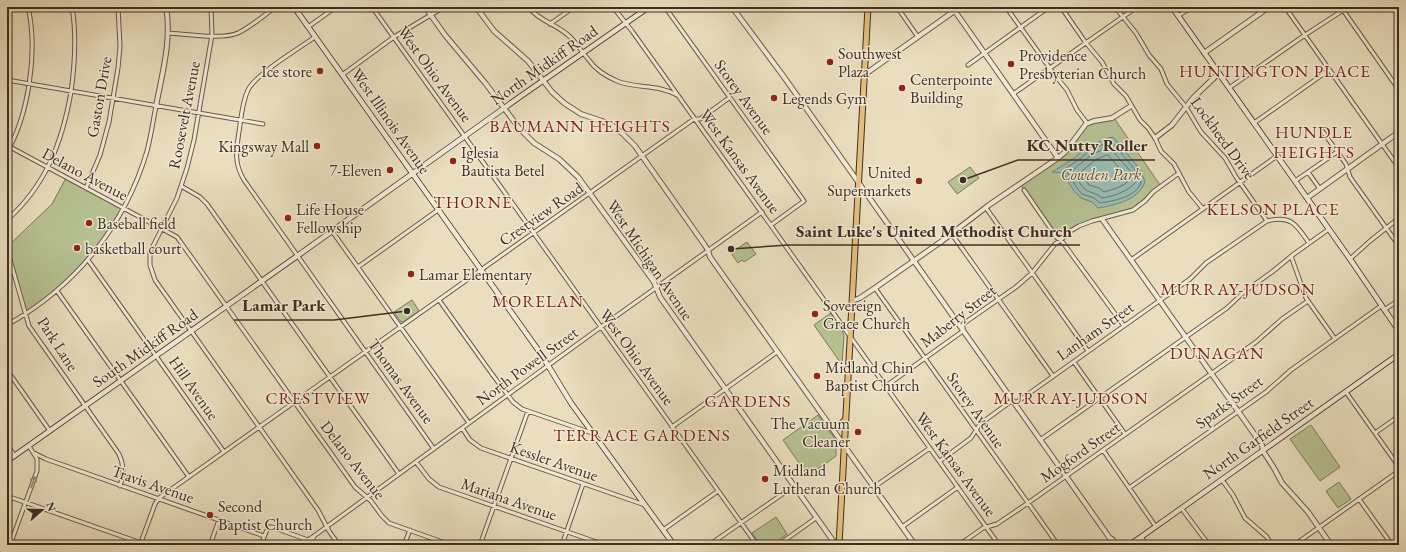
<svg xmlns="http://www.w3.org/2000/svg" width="1406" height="552" viewBox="0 0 1406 552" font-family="'EB Garamond',serif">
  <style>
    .green { fill: #b6c192; stroke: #7a785a }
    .water { fill: #98bcb3; stroke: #748379 }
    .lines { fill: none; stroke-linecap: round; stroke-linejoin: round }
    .shore { stroke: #6c756b; stroke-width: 1 }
    .minor-casing { stroke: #6a5a4a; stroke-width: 5 }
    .tertiary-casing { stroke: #6a5a4a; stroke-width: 6 }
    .secondary-casing { stroke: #3f2e23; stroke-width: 6 }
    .primary-casing { stroke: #3f2e23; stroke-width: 7 }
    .minor { stroke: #f1ead5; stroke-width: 3 }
    .tertiary { stroke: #f1ead5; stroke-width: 4 }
    .secondary { stroke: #f1ead5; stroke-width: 4.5 }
    .primary { stroke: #e5bf7f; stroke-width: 5 }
    .oneway { stroke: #988c7c }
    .poi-dot { fill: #8f2418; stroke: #f1ead5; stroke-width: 1.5 }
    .labels { text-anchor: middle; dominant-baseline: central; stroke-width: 3; stroke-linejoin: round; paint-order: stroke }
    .poi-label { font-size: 16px; fill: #3f2e23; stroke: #f1ead5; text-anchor: start }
    .street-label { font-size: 16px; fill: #3f2e23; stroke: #f1ead5 }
    .park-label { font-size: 16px; font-style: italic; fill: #574b39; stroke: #f1ead5 }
    .neighbourhood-label { font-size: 17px; letter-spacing: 1px; fill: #7a1f14; stroke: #f1ead5 }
    .leader { fill: none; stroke: #3f2e23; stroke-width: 1.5 }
    .callout-dot { fill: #3f2e23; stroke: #f1ead5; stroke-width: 1.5 }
    .callout-label { font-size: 17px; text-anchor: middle; font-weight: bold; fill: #3f2e23; stroke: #f1ead5; stroke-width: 3; stroke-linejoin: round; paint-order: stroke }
  </style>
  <rect width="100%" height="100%" fill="#eadebe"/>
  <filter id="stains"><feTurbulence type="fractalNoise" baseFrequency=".005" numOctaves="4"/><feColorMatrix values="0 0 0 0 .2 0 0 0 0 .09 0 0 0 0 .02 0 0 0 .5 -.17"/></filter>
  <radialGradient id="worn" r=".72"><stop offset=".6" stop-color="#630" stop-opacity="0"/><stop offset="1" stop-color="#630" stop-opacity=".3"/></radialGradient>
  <path class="green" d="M1114,118L1160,185L1133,208L1085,222L1071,229L1059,238L1020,184L1061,156L1084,125Z
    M970,167L979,178L957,194L948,182Z
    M66,178L124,208L116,223L79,271L25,314L7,247L52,204Z
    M747,242L756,254L744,262L742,260L738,263L731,253Z
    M412,300L419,311L403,322H401L394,312Z
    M831,313L842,329L844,336L842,365L814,325Z
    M818,415L835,439L836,442V456L808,476L783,440Z
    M1311,425L1340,467L1320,481L1290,439Z
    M1339,482L1351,499L1338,508L1326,491Z
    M776,517L787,534L772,545H760L752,533Z"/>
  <path class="water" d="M1113,137L1139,168L1145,181C1140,200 1115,205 1098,208L1092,202L1081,198L1074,191L1063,173L1052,172L1073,159L1087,147L1108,138Z"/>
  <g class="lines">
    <path class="shore" d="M1109,142H1112L1136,171L1141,182C1137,197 1113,201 1100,203L1094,198L1082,194L1077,188L1065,169L1081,158L1089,151Z
      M1109,147L1132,173L1136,182C1127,192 1114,196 1102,198C1096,193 1090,193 1085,189C1080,185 1075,176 1073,170L1091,155Z
      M1108,155L1126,176L1128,181L1125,184L1117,188L1104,192L1099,188L1089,185L1081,172L1095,160Z"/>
    <g class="minor-casing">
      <path id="minor" d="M211,7L212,35L194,140L187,168L177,198L150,252V265L155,280L318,510L329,531L339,545
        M372,7L757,545
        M528,7C541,22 554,23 568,35C576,42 581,51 588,59C595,69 605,76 617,81C636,89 658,84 677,95
        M613,7L632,31L999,545
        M665,7L804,201L771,225
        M897,7L918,37
        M1006,7L1054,74L1067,90L1077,110L1087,123
        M1061,7L1086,43L1102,62L1114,84L1126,96L1140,120L1148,128L1155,138L1161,151L1174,164L1189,192L1203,209
        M1115,7L1136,33L1149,55L1161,69L1167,84L1186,107L1201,132L1225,158L1236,177L1267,221
        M1285,7L1399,168
        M1343,10L1399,90
        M1178,16L1192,7
        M550,24L574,7
        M308,27L336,7
        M168,33C186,34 222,40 238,33C251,27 264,15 276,7
        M315,37C298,49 256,74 248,90C242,102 241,119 239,132C236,150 234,164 244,180L434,449
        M968,65L1049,7
        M342,75L394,37L444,7
        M7,80L263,124
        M1229,88L1305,35L1348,7
        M1013,94L1137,7
        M1254,123L1329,70
        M1321,129L1346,164L1350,177L1399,246
        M10,147L177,237L355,487L371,501L382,516L389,523L451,545
        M7,152C29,114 38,50 28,7
        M1308,172L1320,189
        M1295,181L1337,152
        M181,186L200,197L207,204L399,474
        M86,188L100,155L109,122L118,68L120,46L118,7
        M1024,190L1057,238L1061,240L1124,326
        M986,208L1088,351
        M7,220C46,185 62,143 71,92C75,63 77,36 72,7
        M332,231L469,423
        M951,233L1053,376
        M7,249L29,326L119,454C124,465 124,474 120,486
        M1291,256L1306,298L1335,339
        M1350,259L1370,241L1399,218
        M88,260L224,452
        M1131,260L1277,156
        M358,267L438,210
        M875,288L1058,545
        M57,291L189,477
        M439,300L492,374L513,402L522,409L592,433
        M1384,310L1399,300
        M7,325C75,287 125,226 147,151C151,136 153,121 156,106
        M1074,362L1125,434
        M7,370L50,431
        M886,386L963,331V324L1016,287L1032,273L1055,244L1061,240L1067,233L1079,226L1092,221L1133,210L1145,201L1153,192L1179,173
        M1346,392L1399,467
        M672,427L777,352
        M462,428L470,440L481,448L645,505
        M1375,433L1399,416
        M1040,440L1227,308L1244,292L1272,272L1294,254L1329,229
        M7,445L15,456
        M1103,450L1156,527
        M34,453L46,459L264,536
        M940,461L971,438L980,424L1010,402H1017L1190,279L1206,263L1267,221C1291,215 1296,224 1309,243
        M416,462L429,479L439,487L605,545
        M1222,480L1233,495L1245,518L1267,537L1272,545
        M874,487L930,448
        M1129,488L1266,392L1291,370L1381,306
        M7,496L147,545
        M1359,499L1392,545
        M1182,509L1209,545
        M902,527L958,487
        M663,530L718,491
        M1141,537L1147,545
        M10,545L37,471V459L29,446
        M140,545L155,504L159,498L694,119H700L729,98
        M210,545L219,520
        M261,545L266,532L269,527H272L308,540L314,536
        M311,545L314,536L601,327L762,212
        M404,545L410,530
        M480,545L528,411
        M562,545L583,484
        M709,545L794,486
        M778,545L816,518
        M959,545L983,528L997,524L1028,503L1256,342L1282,319L1308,301
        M1294,545L1399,471"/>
    </g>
    <g class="tertiary-casing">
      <path id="tertiary" d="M425,7L445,35L486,84L519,128L534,143L559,159L578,177L654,282L660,297L836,545
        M476,7L494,31L528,61L552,92L564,103L581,114L602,121L613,126L623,134L635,146L704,244L708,250L710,257L915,545
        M732,7L784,77L1109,537L1113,540L1115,545
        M952,7L1058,158
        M1396,7L1399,11
        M1204,53L1269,7
        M864,75L960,7
        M156,106C162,74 172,40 166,7
        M1155,138L1172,125L1193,98L1219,73
        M1307,198L1399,132
        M1102,219L1262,445L1263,451L1274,468L1282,483L1308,512L1331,545
        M852,301L860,298L875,288L942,241L989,205L1058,158L1065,152L1086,124L1094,121L1112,118L1131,106
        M1109,537L1111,542L1110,545"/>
    </g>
    <g class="secondary-casing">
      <path id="secondary" d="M294,7L541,354L571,403L674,545
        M1172,7L1350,259L1399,331
        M7,461L293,259L521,96L649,7
        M1126,545L1132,543L1141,537L1399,354"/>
    </g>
    <g class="primary-casing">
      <path id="primary" d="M830,425L838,427L845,420
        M839,545L868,7"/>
    </g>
    <use href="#minor" class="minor"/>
    <use href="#tertiary" class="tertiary"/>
    <use href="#secondary" class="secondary"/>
    <use href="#primary" class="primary"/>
  </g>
  <defs><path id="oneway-shaft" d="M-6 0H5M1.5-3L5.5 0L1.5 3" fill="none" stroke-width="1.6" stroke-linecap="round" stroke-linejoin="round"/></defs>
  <use class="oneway" href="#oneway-shaft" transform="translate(33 482) rotate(-70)"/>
  <g class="poi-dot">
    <circle cx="830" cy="62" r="4"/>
    <circle cx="1011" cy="64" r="4"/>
    <circle cx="320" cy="71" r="4"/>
    <circle cx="902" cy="88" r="4"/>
    <circle cx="774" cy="98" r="4"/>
    <circle cx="317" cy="146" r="4"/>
    <circle cx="453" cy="161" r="4"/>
    <circle cx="390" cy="170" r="4"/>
    <circle cx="919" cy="181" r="4"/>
    <circle cx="288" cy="218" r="4"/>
    <circle cx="89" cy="223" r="4"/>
    <circle cx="77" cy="248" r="4"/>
    <circle cx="411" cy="274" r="4"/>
    <circle cx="815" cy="314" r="4"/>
    <circle cx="817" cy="376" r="4"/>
    <circle cx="858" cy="432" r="4"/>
    <circle cx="765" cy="479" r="4"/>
    <circle cx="210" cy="515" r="4"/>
  </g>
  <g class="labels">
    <g class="poi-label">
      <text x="838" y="53">Southwest<tspan x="838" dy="18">Plaza</tspan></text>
      <text x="1019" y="55">Providence<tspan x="1019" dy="18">Presbyterian Church</tspan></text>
      <text x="312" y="71" text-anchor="end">Ice store</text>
      <text x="910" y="79">Centerpointe<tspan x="910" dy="18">Building</tspan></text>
      <text x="782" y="98">Legends Gym</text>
      <text x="309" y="146" text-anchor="end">Kingsway Mall</text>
      <text x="461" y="152">Iglesia<tspan x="461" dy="18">Bautista Betel</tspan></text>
      <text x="382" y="170" text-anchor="end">7-Eleven</text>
      <text x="911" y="172" text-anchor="end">United<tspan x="911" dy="18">Supermarkets</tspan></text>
      <text x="296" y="209">Life House<tspan x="296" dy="18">Fellowship</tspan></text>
      <text x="97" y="223">Baseball field</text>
      <text x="85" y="248">basketball court</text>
      <text x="419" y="274">Lamar Elementary</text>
      <text x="823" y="305">Sovereign<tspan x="823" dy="18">Grace Church</tspan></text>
      <text x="825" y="367">Midland Chin<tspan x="825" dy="18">Baptist Church</tspan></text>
      <text x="850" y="423" text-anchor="end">The Vacuum<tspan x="850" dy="18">Cleaner</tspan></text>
      <text x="773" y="470">Midland<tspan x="773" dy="18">Lutheran Church</tspan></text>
      <text x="218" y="506">Second<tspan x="218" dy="18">Baptist Church</tspan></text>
    </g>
    <g class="street-label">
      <text transform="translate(544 65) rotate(-35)">North Midkiff Road</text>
      <text transform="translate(435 74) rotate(54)">West Ohio Avenue</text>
      <text transform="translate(99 97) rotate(-80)">Gaston Drive</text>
      <text transform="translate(744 97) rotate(54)">Storey Avenue</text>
      <text transform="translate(184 115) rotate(-79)">Roosevelt Avenue</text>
      <text transform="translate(391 121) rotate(55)">West Illinois Avenue</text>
      <text transform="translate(1223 138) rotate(54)">Lockheed Drive</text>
      <text transform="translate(740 161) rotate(54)">West Kansas Avenue</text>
      <text transform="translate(85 174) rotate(28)">Delano Avenue</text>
      <text transform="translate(541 214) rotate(-35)">Crestview Road</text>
      <text transform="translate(650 260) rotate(56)">West Michigan Avenue</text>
      <text transform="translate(958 316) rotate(-38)">Maberry Street</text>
      <text transform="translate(1095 331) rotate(-35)">Lanham Street</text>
      <text transform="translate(58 344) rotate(57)">Park Lane</text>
      <text transform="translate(145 348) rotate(-35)">South Midkiff Road</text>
      <text transform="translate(637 357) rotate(54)">West Ohio Avenue</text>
      <text transform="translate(527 366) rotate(-36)">North Powell Street</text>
      <text transform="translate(401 381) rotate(54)">Thomas Avenue</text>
      <text transform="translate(194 388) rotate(55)">Hill Avenue</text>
      <text transform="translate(1229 402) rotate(-36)">Sparks Street</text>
      <text transform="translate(976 410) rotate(55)">Storey Avenue</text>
      <text transform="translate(1258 438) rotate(-35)">North Garfield Street</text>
      <text transform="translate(1080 452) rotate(-35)">Mogford Street</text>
      <text transform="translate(353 460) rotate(52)">Delano Avenue</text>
      <text transform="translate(554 461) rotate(19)">Kessler Avenue</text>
      <text transform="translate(956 464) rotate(54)">West Kansas Avenue</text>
      <text transform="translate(153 484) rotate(19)">Travis Avenue</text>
      <text transform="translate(509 499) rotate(19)">Mariana Avenue</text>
    </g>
    <g class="park-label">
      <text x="1101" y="174">Cowden Park</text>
    </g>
    <g class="neighbourhood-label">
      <text x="1275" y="71">HUNTINGTON PLACE</text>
      <text x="580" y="126">BAUMANN HEIGHTS</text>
      <text x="1314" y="132">HUNDLE<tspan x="1314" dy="20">HEIGHTS</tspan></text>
      <text x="473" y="202">THORNE</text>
      <text x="1273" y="209">KELSON PLACE</text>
      <text x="1238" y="289">MURRAY-JUDSON</text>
      <text x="538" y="301">MORELAN</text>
      <text x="1217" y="353">DUNAGAN</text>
      <text x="318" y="398">CRESTVIEW</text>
      <text x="1071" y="398">MURRAY-JUDSON</text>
      <text x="748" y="401">GARDENS</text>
      <text x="642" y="435">TERRACE GARDENS</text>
    </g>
  </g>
  <path class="leader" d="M963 180L1018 160H1155M731 249L788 245H1080M407 311L334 320H234"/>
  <g class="callout-dot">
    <circle cx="963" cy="180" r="4"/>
    <circle cx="731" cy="249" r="4"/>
    <circle cx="407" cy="311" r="4"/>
  </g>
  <g class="callout-label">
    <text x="1087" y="151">KC Nutty Roller</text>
    <text x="934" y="237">Saint Luke's United Methodist Church</text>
    <text x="284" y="311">Lamar Park</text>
  </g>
  <rect width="1406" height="552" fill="none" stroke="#eadebe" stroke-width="24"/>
  <rect x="8" y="8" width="1390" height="536" fill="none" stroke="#3f2e23" stroke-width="2"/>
  <rect x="12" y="12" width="1382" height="528" fill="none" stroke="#3f2e23"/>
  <g transform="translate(42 510) rotate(70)" stroke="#f1ead5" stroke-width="3" paint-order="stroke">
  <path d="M0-3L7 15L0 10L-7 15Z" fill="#3f2e23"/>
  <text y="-6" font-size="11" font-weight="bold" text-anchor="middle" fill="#3f2e23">N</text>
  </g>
  <rect width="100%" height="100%" filter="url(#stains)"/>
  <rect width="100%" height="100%" fill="url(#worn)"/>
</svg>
